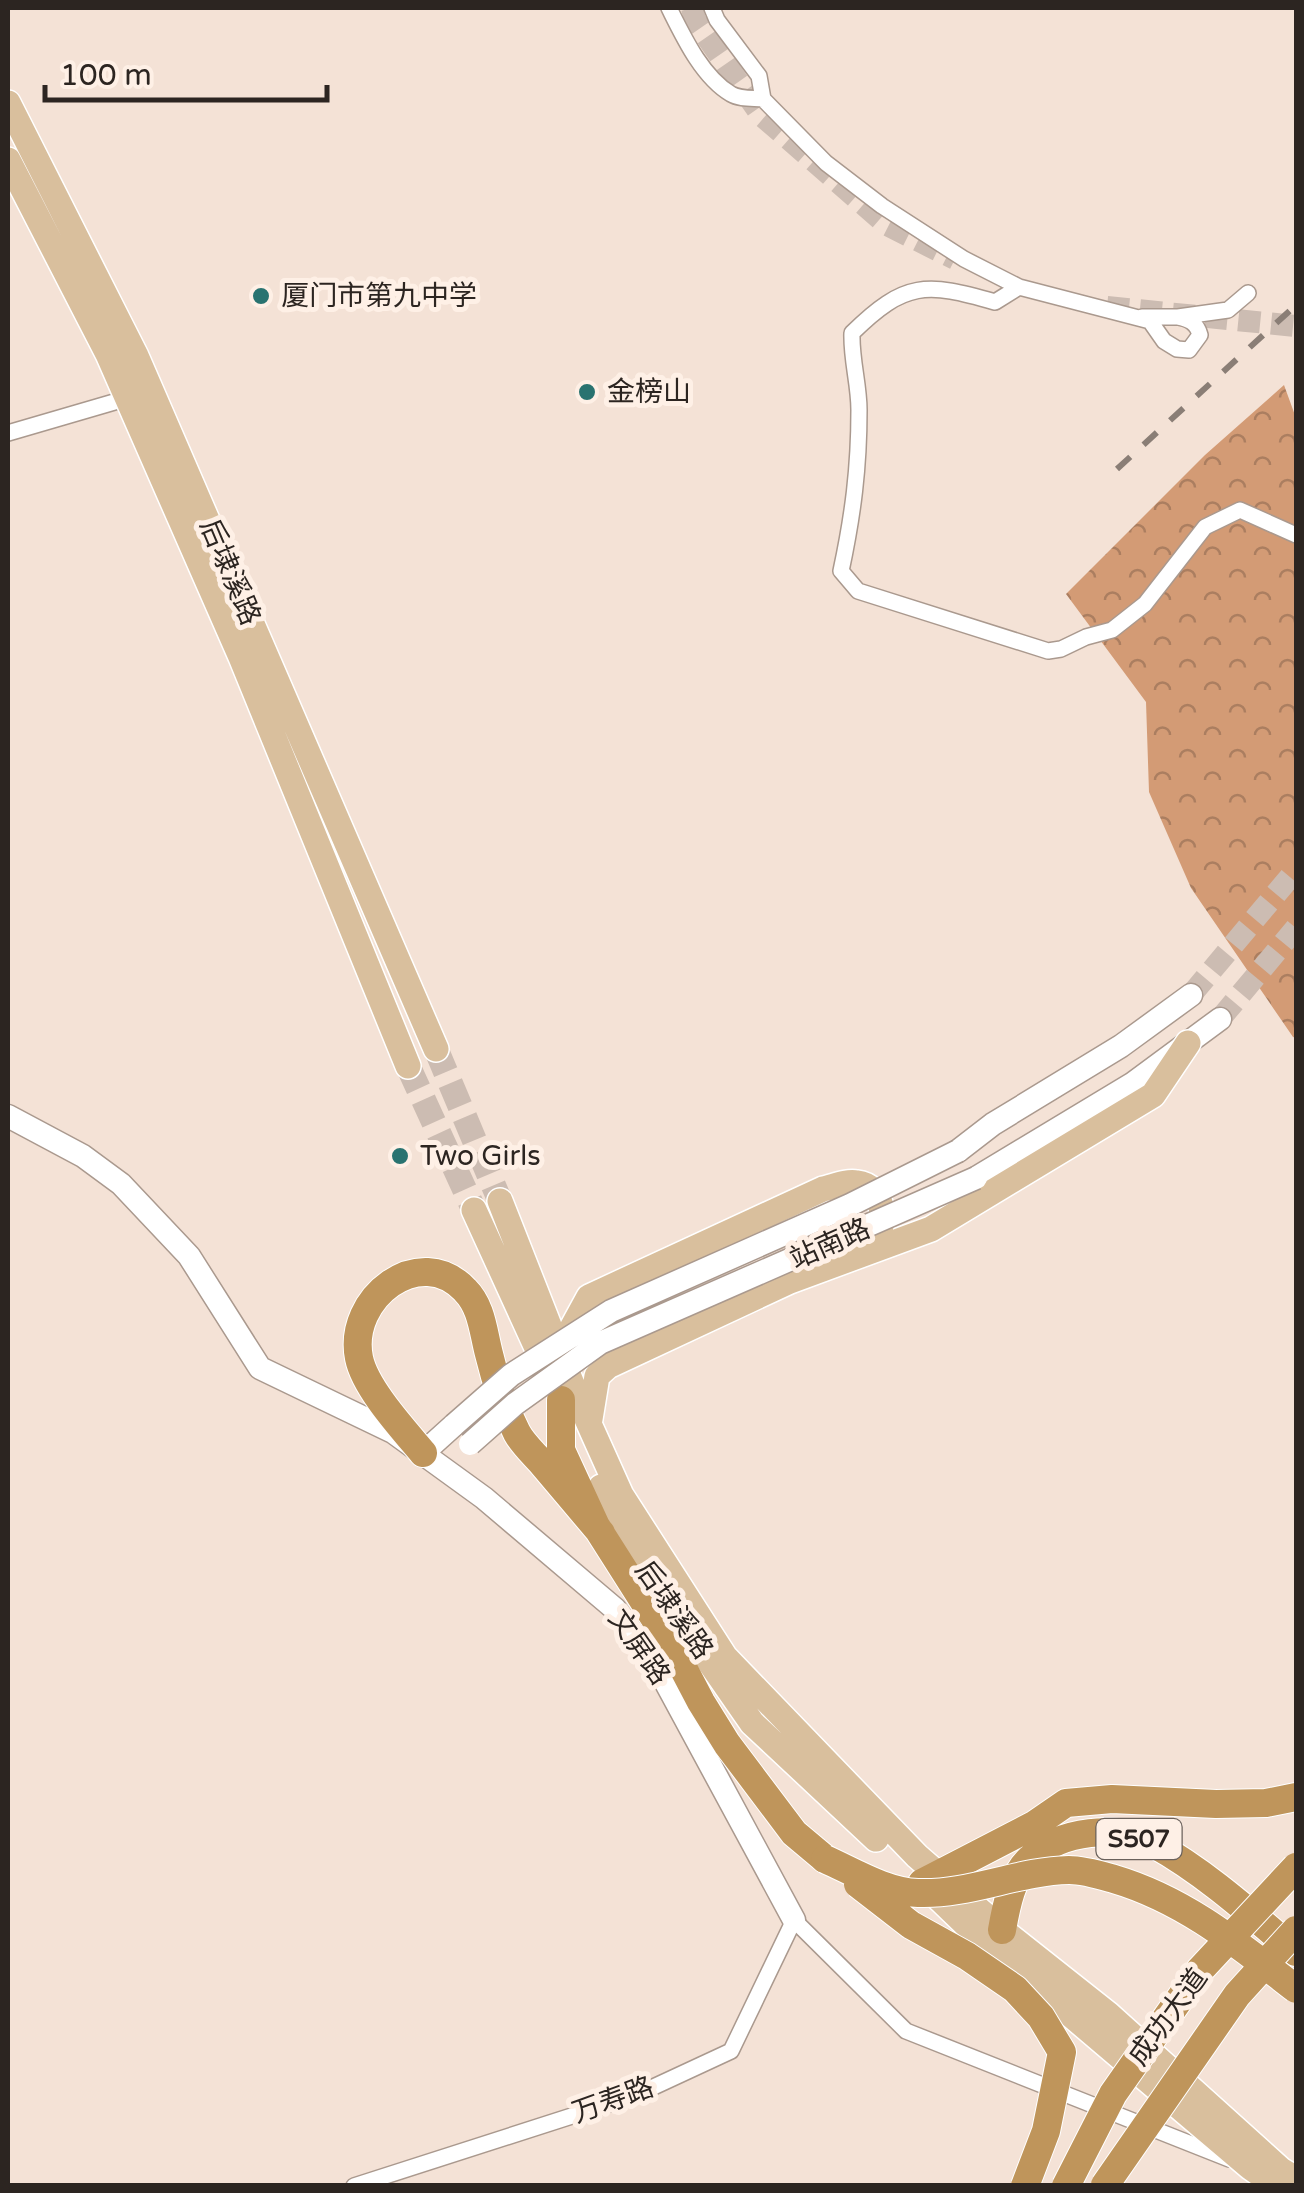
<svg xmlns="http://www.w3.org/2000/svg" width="1304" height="2193" viewBox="0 0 1304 2193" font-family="'Varela Round','Noto Sans SC',sans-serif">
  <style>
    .forest { fill: url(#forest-crowns) }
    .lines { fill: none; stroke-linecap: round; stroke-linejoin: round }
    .secondary-tunnel { stroke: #ccbcb2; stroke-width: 22; stroke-dasharray: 22 11; stroke-linecap: butt }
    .primary-tunnel { stroke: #ccbcb2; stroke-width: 25; stroke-dasharray: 25 12; stroke-linecap: butt }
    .street-casing { stroke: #aa998e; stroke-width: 18 }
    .secondary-casing { stroke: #aa998e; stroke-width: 25 }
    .primary-casing { stroke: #fff; stroke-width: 28 }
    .highway-casing { stroke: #fff; stroke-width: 30 }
    .street { stroke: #fff; stroke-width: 15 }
    .secondary { stroke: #fff; stroke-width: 22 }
    .primary { stroke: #d9bf9d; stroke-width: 25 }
    .highway { stroke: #bf955b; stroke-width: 28 }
    .rail { stroke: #8a7e76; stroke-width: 6; stroke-dasharray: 18 18; stroke-linecap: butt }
    .secondary-bridge-casing { stroke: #aa998e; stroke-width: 25; stroke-linecap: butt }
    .highway-bridge-casing { stroke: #fff; stroke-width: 30; stroke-linecap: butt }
    .secondary-bridge { stroke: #fff; stroke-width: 22 }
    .highway-bridge { stroke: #bf955b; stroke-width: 28 }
    .poi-dot { fill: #297370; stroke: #fef0e6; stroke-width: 4 }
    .labels { text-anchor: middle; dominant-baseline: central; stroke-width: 10; stroke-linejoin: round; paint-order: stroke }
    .shield { fill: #fef0e6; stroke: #6b625c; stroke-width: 2.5 }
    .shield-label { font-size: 25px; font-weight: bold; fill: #2c2521 }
    .poi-label { font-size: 28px; fill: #2c2521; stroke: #fef0e6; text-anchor: start }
    .street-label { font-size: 28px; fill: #2c2521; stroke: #fef0e6 }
  </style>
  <defs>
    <pattern id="forest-crowns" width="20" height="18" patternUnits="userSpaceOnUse" patternTransform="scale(2.5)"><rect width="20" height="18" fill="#d39b75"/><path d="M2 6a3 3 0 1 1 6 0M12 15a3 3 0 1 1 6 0" fill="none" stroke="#ab7e60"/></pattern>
  </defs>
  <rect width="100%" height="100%" fill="#f4e2d6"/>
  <path class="forest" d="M1284,385L1296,418V1038L1293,1037L1191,888L1149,792L1146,702L1066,594L1205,455Z"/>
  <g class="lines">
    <path class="secondary-tunnel" d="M692,8L695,20L761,115L887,225L955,259
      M1107,307L1296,326
      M1191,995L1296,870
      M1220,1019L1296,928"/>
    <path class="primary-tunnel" d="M436,1049L500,1201
      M408,1066L474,1210"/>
    <g class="street-casing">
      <path id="street" d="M669,8C683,36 702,77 731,94C739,99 753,98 763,99
        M712,8L717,20L759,76L763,99L826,163L882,206L964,259L1019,287L1150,321L1164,341L1177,349L1189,350L1200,335C1197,323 1189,319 1178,317
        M1019,287L995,302C926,282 905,281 852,333C851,359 859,384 859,410C859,468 853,515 841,571L858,591L1048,651L1061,649L1086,637L1112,630L1145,604L1205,527L1240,510L1296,535
        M1142,317H1178L1228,310L1248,293
        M8,433L128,398
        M354,2186L634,2096L731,2051L794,1920L906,2031L1229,2159"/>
    </g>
    <g class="secondary-casing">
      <path id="secondary" d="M8,1116L83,1156L121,1184L189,1256L260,1368L393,1432L484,1498L615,1609L659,1670L794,1920
        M958,1151L993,1124L1121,1046L1191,995
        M976,1178L1132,1084L1220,1019
        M423,1453L454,1425"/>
    </g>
    <g class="primary-casing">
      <path id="primary" d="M8,103L136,356L436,1049
        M8,160L108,354L241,657L408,1066
        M500,1201L577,1397L621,1495L725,1657L917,1856L1002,1930L1108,2014L1281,2170L1296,2179
        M474,1210L549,1374
        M566,1339L589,1297L823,1189C833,1187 846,1181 857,1183C883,1186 887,1219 877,1237
        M590,1419L597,1376L608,1366L790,1281L931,1229L1153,1095L1188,1043
        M601,1487L627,1543L752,1723L876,1839
        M923,1883L978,1936L1250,2167L1277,2186"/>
    </g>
    <g class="highway-casing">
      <path id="highway" d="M561,1400V1450L596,1526L669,1641L701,1702L727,1744L794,1833L825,1859
        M423,1453C403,1429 365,1388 359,1358C347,1298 420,1242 465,1290C482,1307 483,1331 489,1354C495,1379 505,1409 517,1433C523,1444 533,1453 541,1462C561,1486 581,1509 601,1533
        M922,1883L1034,1825L1066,1803L1112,1799L1216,1804L1266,1803L1296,1797
        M1002,1930C1006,1907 1012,1875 1030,1859C1061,1830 1117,1824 1154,1844C1206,1873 1251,1914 1296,1952"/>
    </g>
    <use href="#street" class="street"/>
    <use href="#secondary" class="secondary"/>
    <use href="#primary" class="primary"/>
    <use href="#highway" class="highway"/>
    <path class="rail" d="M1117,469L1296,305"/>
    <g class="secondary-bridge-casing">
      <path id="secondary-bridge" d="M454,1425L511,1375L611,1311L850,1205L958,1151
        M470,1444L515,1404L600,1343L976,1178"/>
    </g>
    <g class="highway-bridge-casing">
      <path id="highway-bridge" d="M825,1859C854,1872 886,1892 918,1893C969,1895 1018,1871 1069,1870C1084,1870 1100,1875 1114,1879C1185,1900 1239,1945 1296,1989
        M858,1884L911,1925L967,1956L1015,1989L1041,2017L1062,2052L1046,2131L1025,2186
        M1105,2185L1237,1995L1296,1930
        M1066,2186L1113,2094L1200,1970L1296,1867"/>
    </g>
    <use href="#secondary-bridge" class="secondary-bridge"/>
    <use href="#highway-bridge" class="highway-bridge"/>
  </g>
  <g class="poi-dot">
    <circle cx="261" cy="296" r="10"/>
    <circle cx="587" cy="392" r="10"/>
    <circle cx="400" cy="1156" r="10"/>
  </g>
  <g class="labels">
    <rect class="shield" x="1096.5" y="1819" width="85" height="40" rx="8"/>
    <g class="shield-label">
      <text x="1139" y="1839">S507</text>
    </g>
    <g class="poi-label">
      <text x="281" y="296">厦门市第九中学</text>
      <text x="607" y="392">金榜山</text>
      <text x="420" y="1156">Two Girls</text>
    </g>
    <g class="street-label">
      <text transform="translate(230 572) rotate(67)">后埭溪路</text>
      <text transform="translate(830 1244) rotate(-24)">站南路</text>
      <text transform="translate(674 1610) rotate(55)">后埭溪路</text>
      <text transform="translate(639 1647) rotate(55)">文屏路</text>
      <text transform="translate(1168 2017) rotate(-54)">成功大道</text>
      <text transform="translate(613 2100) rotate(-20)">万寿路</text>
    </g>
  </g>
  <rect width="1304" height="2193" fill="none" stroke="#2c2521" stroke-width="20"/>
  <path d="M45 85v15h282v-15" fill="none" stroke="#2c2521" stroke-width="5"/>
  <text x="60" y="85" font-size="30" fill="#2c2521" stroke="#fef0e6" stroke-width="8" paint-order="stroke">100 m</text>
</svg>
